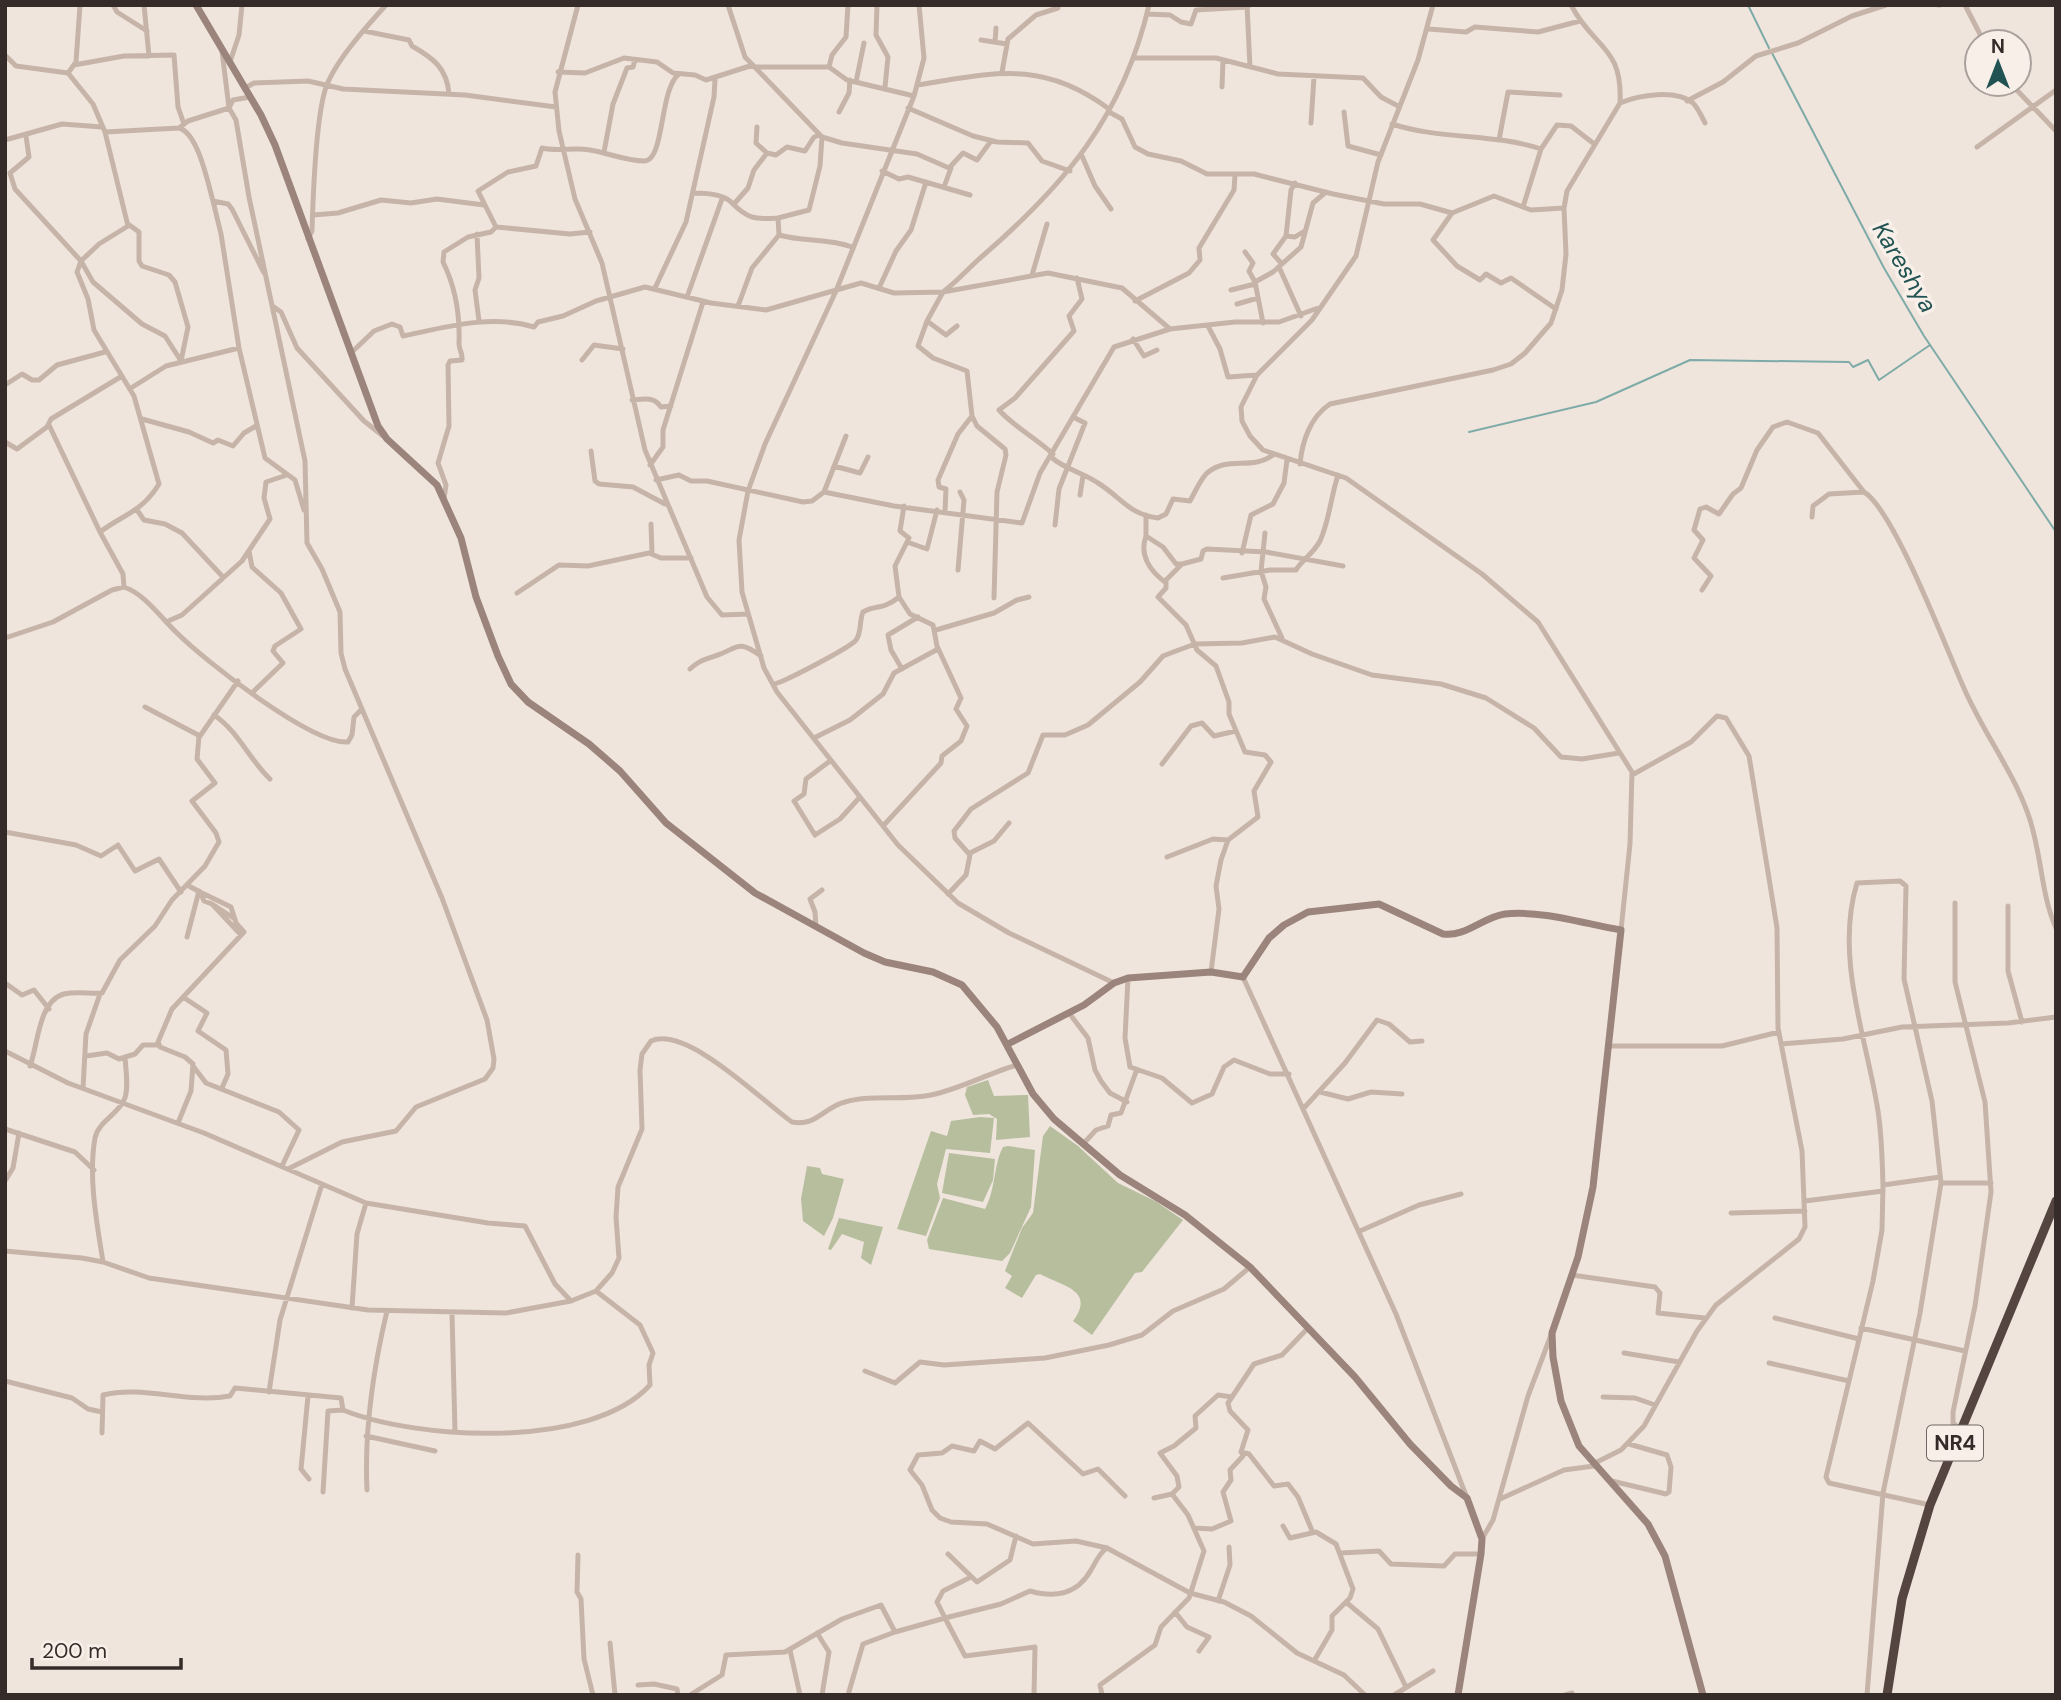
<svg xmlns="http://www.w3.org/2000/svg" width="2061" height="1700" viewBox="0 0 2061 1700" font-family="'DM Sans',sans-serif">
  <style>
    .green { fill: #b6be9e }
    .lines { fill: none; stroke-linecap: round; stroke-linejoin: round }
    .stream { stroke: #7eaba8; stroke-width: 2 }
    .street { stroke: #c7b4a9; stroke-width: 5 }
    .secondary { stroke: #9b847b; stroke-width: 7 }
    .highway { stroke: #554540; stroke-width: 9 }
    .labels { text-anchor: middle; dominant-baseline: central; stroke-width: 7; stroke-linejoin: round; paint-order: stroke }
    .shield { fill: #f8efe9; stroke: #706663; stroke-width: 2 }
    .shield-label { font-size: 21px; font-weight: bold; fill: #352b29 }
    .water-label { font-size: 24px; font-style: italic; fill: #215352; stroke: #f8efe9 }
  </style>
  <rect width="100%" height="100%" fill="#f0e5dd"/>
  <path class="green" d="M988,1080L994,1096L1028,1095L1030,1137L996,1140L997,1119L989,1114L973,1115L965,1095L967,1087Z
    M980,1117L994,1118L990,1153L946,1149L937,1184L940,1198L926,1236L897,1229L931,1131L947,1136L951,1121Z
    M1050,1126L1078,1146L1118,1183L1155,1201L1183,1220L1142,1272L1135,1273L1092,1335L1073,1321C1096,1290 1062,1286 1040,1274L1036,1275L1022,1298L1005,1288L1012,1276L1005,1271L1022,1228L1033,1213L1043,1136Z
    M1008,1146L1035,1150L1031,1207L1010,1253L1002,1261L929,1249L927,1240L943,1198L985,1209C996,1189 993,1166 1003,1147Z
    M949,1153L995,1159L993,1180L983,1202L942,1193Z
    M807,1166L820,1168L822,1174L844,1179L833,1218L824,1236L803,1221L801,1199Z
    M839,1218L883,1227L871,1265L861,1258L864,1242L842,1234L831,1250L828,1249Z"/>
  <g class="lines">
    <path class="stream" d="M1748,5L1769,48
      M1772,53L1884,268L1924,336L2056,532
      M1469,432L1596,402L1690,360L1849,362L1853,367L1868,360L1879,380L1930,345"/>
    <path class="street" d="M80,5L76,62L68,73L93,104L105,132L128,226L99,244L81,261L77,272L88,299L94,330L134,396L159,484C142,512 124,514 100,532L123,574L124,587
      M113,5L117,12L147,31
      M144,5L149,56
      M578,5L555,92L559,131L575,199L602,263L645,450L707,597L722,615L748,614
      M728,5L745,57L822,137L842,143L917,154L949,168L963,153L977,160L991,141
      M877,5L876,35L888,57L885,87
      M919,5L924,58L914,96L836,291L765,444L748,491L739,540L742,592L764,668L777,692L898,845L958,903L1009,933L1114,983
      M1247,5L1250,67
      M1433,5L1418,60L1378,162L1356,256L1312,320L1257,375L1241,407L1242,421L1250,436L1263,450L1346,478L1482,574L1538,622L1632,772L1630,844L1621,930
      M1571,5C1594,49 1623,46 1620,103
      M1938,5H1940
      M1965,5L1984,42
      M1147,14L1170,15L1181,22L1191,24L1196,10L1248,7
      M1429,29L1466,32L1475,27L1538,32L1580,21
      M364,31L409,40L412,46C433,58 447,68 449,94
      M981,40L1007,44
      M995,42L996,28
      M222,51L229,108L236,120L249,197L305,461L307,543L322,569L340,612L341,653L345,669L442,898L487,1020L494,1059L493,1068L485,1079L416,1107L396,1131L342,1142L290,1168
      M5,55L16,66L68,73
      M1135,58H1216L1278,74L1363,78L1381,97L1398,106
      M230,62L239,35L242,5
      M74,65L124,56L174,55L178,107L184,124
      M755,67H829L847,80L914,96
      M829,67L832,55L846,37L848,5
      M558,72L585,73L624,58L657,62L673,73L695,75L706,80L753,65
      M1002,72L1008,39L1036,15L1058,8V5
      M856,82L864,43
      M2011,84L2056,131
      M917,85C994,73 1042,59 1109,109
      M1222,87L1223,60
      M245,88L254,83L308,81L343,89L465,95L556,107
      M1687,101L1723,82L1756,56L1798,43L1852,16L1886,5
      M908,108L973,136L997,142L1028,143L1042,161L1070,171
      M839,112L849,93L850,80
      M1109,112L1122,119L1135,147L1148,154L1181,161L1207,174H1254L1333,194L1384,204H1420L1452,213L1494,196L1531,210L1564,208
      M1344,112L1348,146L1381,155
      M1311,123L1314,77
      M1392,124C1441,140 1493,133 1541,149
      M757,127L756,143L767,153L776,155L787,147L805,151L814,137L820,135
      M179,128C198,133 208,183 213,201L228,204L232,209L264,273
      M105,132L179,128L188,121L229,108L233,100L250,97
      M26,136L29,157L10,173L15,189L81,261L93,282L142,324L165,336L181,361L188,327L175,282L169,275L142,266L139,261V232L128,224
      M5,140L62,124L102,127
      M1499,140L1508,92L1560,95
      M1977,147L2056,90
      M604,152L613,104L627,68L633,67L635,60
      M1082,156L1095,186L1111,209
      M882,171L899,179L908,177L970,195
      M944,187L951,168
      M694,193C704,193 724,194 732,203C747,218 754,220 778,218L779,235C804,242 828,238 852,247
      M213,201L221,234L239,348L265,458L295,480L304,510
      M734,204L748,188L754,170L767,153
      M1523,207L1541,149L1557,125L1571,126L1593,143
      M1452,213L1433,240L1457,266L1480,280L1486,274L1501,283L1511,278L1556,309
      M313,215L338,213L381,200L411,203L437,199L484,205
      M778,218L809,210L820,166L822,137
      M496,227L478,191L508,172L536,166L542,148C559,152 573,147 590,150C608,153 627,161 644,161C665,161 659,89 679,74
      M477,234L479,278L475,290L479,321
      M1286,236L1291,190L1295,183
      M308,239L312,231C313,197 316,117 326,87C336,60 367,26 386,5
      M1245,252L1253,263L1249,271L1255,282
      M1282,264L1273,254L1286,236L1295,237L1303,232
      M1279,267L1301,316
      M1032,275L1047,224
      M655,288L686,222L714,97L715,80
      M879,288L896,251L911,230L926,182
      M1231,290L1255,284
      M687,297L722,199
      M1135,301L1189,273L1200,260L1199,248L1234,190L1235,175
      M1237,304L1258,298
      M738,306L752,268L779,235
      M274,307L281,312L297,348L364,421L383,436
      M927,321L946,335L957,326
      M1263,323L1255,282L1273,272L1301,247L1313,203L1326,192
      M1208,326L1220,349L1228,377L1257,375
      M1133,339L1144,356L1157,350
      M351,353L374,331L392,324L400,327L403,336C446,327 491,314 534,327L538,322L563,316L596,301L645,287L711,303L766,310L861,283L894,293L943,292C956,282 967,270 979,259C1064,186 1123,117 1149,5
      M582,360L594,345L623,349
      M5,385L22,374L32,380H39L57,365L105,352
      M131,388L166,366L239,348
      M632,400C643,399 654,396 661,407L671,406
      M972,416L977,426L1005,449L1006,455L997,492L994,598
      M142,419L189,432L213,443L218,440L233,446L244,433L256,426
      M49,425L100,532
      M5,442L17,449L47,427L51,419L122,376
      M591,451L595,481L599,484L633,487L665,504
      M1053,454C1036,438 1013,426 999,410L1015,398L1074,331L1069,316L1082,299L1077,278
      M1051,457C1066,470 1082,472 1098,483C1121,497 1128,514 1158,518L1166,514L1173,499L1190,501C1195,492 1200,480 1207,473C1228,455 1251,471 1273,455
      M1300,464C1302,442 1310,417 1330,404L1493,370L1511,364L1525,353L1551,323L1562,290L1566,254L1564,208L1567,191L1620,103C1639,95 1676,89 1693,103C1698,108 1702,117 1705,123
      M650,465L663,447V430L703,302
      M834,466L860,473L868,457
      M656,480L679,475L691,481H707L803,502L812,501L824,492L894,506L1022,523L1040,473L1114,347L1170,329L1235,322H1279L1321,307
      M824,492L846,436
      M1080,495L1083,476
      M444,499L446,485L438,463L449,426L448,365L450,361L462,360C463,353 459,350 459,344C460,317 456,288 443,262L444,252L468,237L491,232L496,227L570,234L590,232
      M137,510L144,520L165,524L182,533L223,577
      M945,512L946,489L939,487L938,480L958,434L972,416L967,371L933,358L918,346L927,321L943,292L1048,273L1122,288L1170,329
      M1146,515V536L1163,547L1176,564H1182
      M1812,517L1813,506L1829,494L1864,492C1894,510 1946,648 1963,686C1982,731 2012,769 2028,814C2042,852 2040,892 2056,928
      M651,524L652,553
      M1055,525L1059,489L1085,423L1075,418
      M1265,533L1261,571L1266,587L1264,599L1282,638
      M1146,536C1139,555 1150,571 1165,582
      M907,542L927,549L937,510
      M249,551L252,567L281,593L301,629L275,646L273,651L283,663L253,692
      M1242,553L1251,515L1273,504L1284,483L1287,460
      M958,570L964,500L960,492
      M1223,578L1270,570H1296C1299,563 1313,554 1320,541C1329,522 1331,496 1338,475
      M1702,590L1711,576L1694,558L1703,540L1694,530L1700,509L1706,507L1719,514L1733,494L1741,488L1757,450L1773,427L1787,422L1818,433L1864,492
      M517,593L559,565L588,566L649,553L661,558H691
      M166,622L182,615L242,561L270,519L264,498L266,482L287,475
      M936,630L994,613L1017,600L1029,597
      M5,638L53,622L112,590L124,587C145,594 161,618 177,633C204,660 312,745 348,742L352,735L354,717L361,710
      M690,669C700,660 704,660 715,656C738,649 736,638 761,656
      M902,669L891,650L888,635L918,617
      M773,684C779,685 851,647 856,640C862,632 859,621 863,612C876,604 882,611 899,597
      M145,707L200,736L238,681
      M214,715C238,731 249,759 270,779
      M816,737L850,720L883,694L894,673L938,649
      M830,761L806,779L804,794L794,801L815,835L840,819L860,797
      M1162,764L1191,726L1202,723L1214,736L1236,731
      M883,826L941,763L942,756L961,741L967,726L956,709L961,698L937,646L933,625L910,614L899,597L895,566L909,538L900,531L904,506
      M5,832L76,845L101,856L118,845L135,871L159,859L181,892
      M970,853L994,841L1009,823
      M1167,857L1213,839L1228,840
      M187,885L200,892L204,901L212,904L241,935
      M948,894L966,875L970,855L955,838L954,831L971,809L1028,773L1043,735H1065L1088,725L1140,682L1163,656L1176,651L1195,644L1242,643L1275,637L1312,654L1372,675L1441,684L1486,698L1534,728L1561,757L1582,759L1619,753
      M1955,903V982L1985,1102L1991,1192L1975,1306L1953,1412V1423L1961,1430
      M212,904L235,919
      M2008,906V971L2022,1022
      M816,927L815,912L810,899L822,890
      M187,937L199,891
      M1211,972L1219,909L1216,886L1221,860L1228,840L1258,817L1254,791L1271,762L1265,755L1245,752L1229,714V702L1216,666L1197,650L1186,625L1158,597L1166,588V580L1182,564L1201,559L1203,551L1207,549L1266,552L1343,566
      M1243,977L1396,1314L1467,1498
      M1128,978L1125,1038L1130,1067L1162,1078L1192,1103L1212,1094L1224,1067L1234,1060L1270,1074H1289
      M5,983L22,995L34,990L49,1009
      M183,997L207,1013L198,1031L226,1050L228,1074L222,1088
      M1069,1013L1088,1038L1095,1070L1101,1081L1110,1093L1127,1102
      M1781,1044L1843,1039L1902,1027L2008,1023L2056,1017
      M1610,1046H1722L1779,1032
      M5,1051L68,1083L204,1133L366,1203L488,1223L525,1226L555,1284L571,1301
      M86,1056L107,1053L119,1059L135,1054L143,1045H158
      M30,1066C38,1046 38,1001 64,994C77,991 90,994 102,993L120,960L155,926L172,900L205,866L219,842L216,833L192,801L215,783L197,759L199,736
      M193,1066L206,1083L279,1112L299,1130L282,1166
      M83,1088L86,1034L100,994
      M1320,1092L1348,1099L1371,1092L1402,1094
      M1303,1109L1345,1063L1377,1020L1389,1024L1410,1042L1422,1041
      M178,1123L191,1091L193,1064L185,1057L160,1047L158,1042L172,1009L244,932L236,923L231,907L200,892
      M5,1129L75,1152L94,1170
      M1083,1144L1096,1130L1108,1126L1111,1115L1121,1113L1137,1069
      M5,1181L13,1168L19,1133
      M1941,1183H1991
      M1805,1201L1883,1191
      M1731,1213L1805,1211
      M1360,1231L1419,1205L1461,1194
      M5,1251L82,1258L103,1262L149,1278L368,1310L506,1313L571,1301L596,1291L612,1273L619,1258L616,1217L618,1187L642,1129L640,1070L642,1054L651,1041C687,1025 763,1102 792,1122C816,1127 824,1107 845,1102C872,1094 903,1101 931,1095C960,1089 989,1073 1017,1065
      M103,1262C97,1224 88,1177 95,1138C98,1122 118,1114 124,1100C129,1090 126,1070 125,1058
      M1572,1275L1655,1287L1660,1293L1658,1313L1705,1318
      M352,1308L357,1234L366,1203
      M452,1313L455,1432
      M1775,1318L1859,1339
      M1308,1328L1282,1355L1254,1364L1228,1403L1230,1411L1248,1430L1241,1452L1249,1454L1274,1486L1288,1484L1298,1497L1313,1533
      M1861,1328L1965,1351
      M1624,1353L1679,1362
      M1769,1363L1849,1381
      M865,1371L895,1383L920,1362L944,1365L1045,1358L1109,1345L1142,1335L1173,1311L1224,1289L1250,1267
      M5,1381L72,1398L88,1409L102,1412
      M269,1392L280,1320L322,1184
      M308,1396L301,1469L309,1479
      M1603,1397L1635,1398L1655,1405
      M102,1433L103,1395C144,1385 187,1404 230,1396L235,1388L341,1398L343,1410C417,1440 591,1450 650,1385L649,1365L653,1353L640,1325L596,1291
      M366,1436L435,1451
      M1593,1464L1621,1450L1644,1426L1697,1331L1716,1305L1799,1239L1805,1227L1802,1151L1778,1028L1777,928L1768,872L1749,756L1726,718L1717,716L1691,742L1632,775
      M1612,1481L1666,1494L1669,1492L1671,1467L1667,1455L1629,1444
      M367,1490C364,1429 373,1370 387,1311
      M323,1492L328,1411L343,1410
      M1172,1494L1179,1487L1177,1476L1160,1453L1174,1446L1196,1428L1195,1416L1218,1395L1232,1397
      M1125,1496L1098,1469L1083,1474L1028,1423L995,1449L980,1441L974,1451L952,1446L942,1453L918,1455L910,1470L922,1485L932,1510L940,1518L951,1522L987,1524L1033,1544L1076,1541L1107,1548L1190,1593L1224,1602L1251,1616L1297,1653L1344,1675L1365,1695
      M1500,1499L1564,1470L1594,1466
      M1930,1505L1829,1483L1826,1477L1873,1281L1882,1230L1883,1185L1940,1177
      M1283,1526L1290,1538L1316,1532L1336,1544L1353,1589L1350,1598L1332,1616V1630L1314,1661
      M1194,1528L1212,1529L1231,1521L1223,1492L1231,1480L1230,1470L1243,1456L1242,1453
      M1482,1539L1493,1520L1528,1396L1551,1335
      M1341,1553L1379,1551L1391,1564L1444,1566L1455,1554H1481
      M948,1554L977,1582L1010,1560L1016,1536
      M578,1555L577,1592L581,1599L584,1659L593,1695
      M971,1577L943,1591L937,1602L945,1618L1001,1604L1030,1591C1055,1598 1077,1595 1091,1570C1096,1562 1099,1553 1107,1548
      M1218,1601L1230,1565L1229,1547
      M1346,1602L1378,1629L1406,1687
      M1175,1612L1187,1627L1209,1637L1199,1651
      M817,1633L829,1652L822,1695
      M610,1643L615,1695
      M790,1650L800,1695
      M638,1685L654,1684L677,1689L678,1695
      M690,1695L722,1675L726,1655L785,1652L842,1619L881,1605L895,1632L945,1618L965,1656L1035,1647L1034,1695
      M848,1695L863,1644L895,1632
      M1102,1695L1100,1685L1155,1645L1161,1627L1189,1598L1204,1551L1188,1515L1172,1494L1154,1498
      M1394,1695L1433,1671
      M1565,1695L1572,1693
      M1867,1695L1883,1493L1920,1313L1941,1183L1932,1101L1904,979L1906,886L1900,881L1857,883C1835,955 1865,1034 1877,1105C1882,1132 1882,1158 1883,1185"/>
    <path class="secondary" d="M196,5L261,115L275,145L378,426L387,439L437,485L461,538L476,597L498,656L511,684L528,702L589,744L620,771L666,823L755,893L864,953L885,962L933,972L962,985L997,1027L1033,1094L1054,1119L1120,1175L1185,1215L1250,1267L1355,1377L1410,1444L1451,1486L1467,1498L1482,1539L1481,1554L1458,1695
      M1008,1044L1084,1005L1114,983L1128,978L1211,972L1243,977L1269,938L1284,925L1308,912L1379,904L1443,934C1466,937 1483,917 1505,914C1542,910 1585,924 1621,930L1593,1187L1578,1257L1552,1333L1553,1357L1561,1401L1579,1446L1648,1524L1665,1556L1703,1695"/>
    <path class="highway" d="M1887,1695L1902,1599L1930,1505L2056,1201"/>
  </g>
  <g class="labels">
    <rect class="shield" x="1927" y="1425.5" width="56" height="35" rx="5"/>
    <g class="shield-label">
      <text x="1955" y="1443">NR4</text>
    </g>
    <g class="water-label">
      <text transform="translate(1905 267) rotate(59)">Kareshya</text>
    </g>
  </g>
  <rect width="2061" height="1700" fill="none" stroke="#352b29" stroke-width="14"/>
  <g transform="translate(1998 63)"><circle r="33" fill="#f8efe9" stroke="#aaa19c" stroke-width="2"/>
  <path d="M0-5L12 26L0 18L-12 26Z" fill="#215352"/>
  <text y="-10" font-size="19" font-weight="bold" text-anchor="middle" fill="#352b29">N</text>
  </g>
  <path d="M32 1658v10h149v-10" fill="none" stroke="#352b29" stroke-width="3.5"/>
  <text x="42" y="1658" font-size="21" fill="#352b29" stroke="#f8efe9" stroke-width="5" paint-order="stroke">200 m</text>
</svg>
